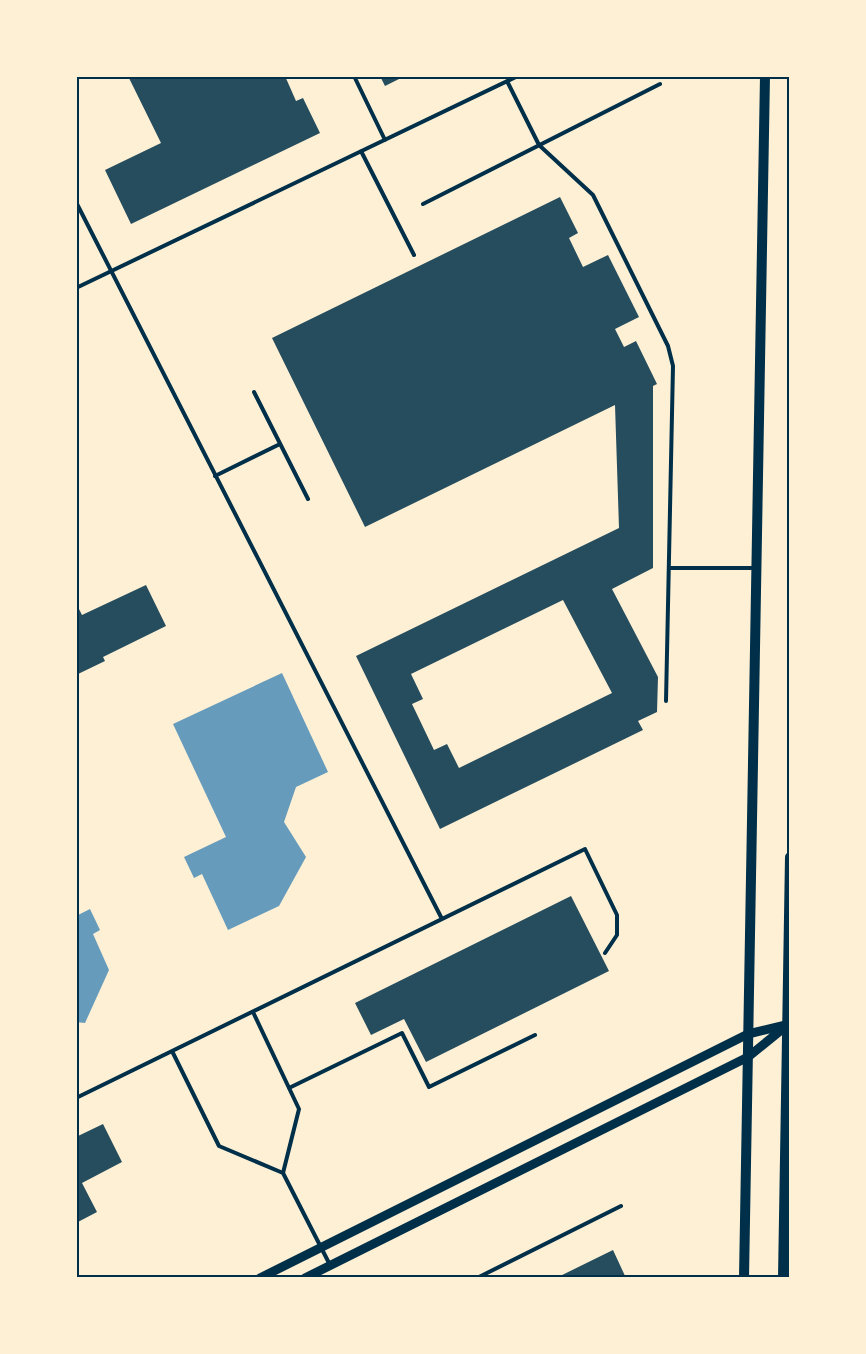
<svg xmlns="http://www.w3.org/2000/svg" width="866" height="1354" viewBox="0 0 866 1354" font-family="'Noto Sans',sans-serif">
  <style>
    .water { fill: #669bbc }
    .building { fill: #264d5e; fill-rule: evenodd }
    .lines { fill: none; stroke-linecap: round; stroke-linejoin: round }
    .service { stroke: #003049; stroke-width: 4 }
    .tertiary { stroke: #003049; stroke-width: 9 }
    .secondary { stroke: #003049; stroke-width: 10 }
    .neatline { fill: none; stroke: #003049; stroke-width: 2 }
  </style>
  <rect width="100%" height="100%" fill="#fdf0d5"/>
  <path class="water" d="M282,673L328,772L296,787L284,822L306,857L279,906L228,930L202,874L194,878L184,857L226,837L173,724Z
    M90,909L100,930L93,934L109,970L85,1023L76,1022V916Z"/>
  <path class="building" d="M128,76H285L296,101L303,98L320,133L131,224L105,170L161,143Z
    M380,76H405L385,86Z
    M560,197L578,233L569,238L583,267L608,255L639,317L615,329L624,347L636,341L657,384L653,386V568L612,589L658,677L657,712L638,721L643,730L440,829L356,656L619,528L615,405L365,527L272,338ZM563,600L612,693L459,768L447,744L434,750L412,704L423,699L411,674Z
    M146,585L166,626L103,657L105,661L76,675V603L82,615Z
    M571,896L609,971L426,1062L404,1019L371,1035L355,1003Z
    M103,1124L122,1162L82,1183L97,1212L76,1223V1137Z
    M613,1250L626,1278H556Z"/>
  <g class="lines">
    <path class="service" d="M354,76L385,140
      M507,81L539,145L593,195L668,346L673,366L666,701
      M361,151L414,255
      M76,202L442,919
      M423,204L660,84
      M76,288L518,76
      M254,392L308,499
      M215,476L280,444
      M669,568H754
      M253,1012L299,1109L283,1173
      M172,1051L219,1146L283,1173L330,1265
      M289,1088L402,1033L429,1087L535,1035
      M76,1098L585,849L617,915V935L605,953
      M477,1278L621,1206"/>
    <path class="tertiary" d="M260,1278L748,1034L790,1024
      M305,1278L748,1057L785,1027"/>
    <path class="secondary" d="M744,1278L765,76
      M783,1278L790,857"/>
  </g>
  <rect width="866" height="1354" fill="none" stroke="#fdf0d5" stroke-width="155"/>
  <rect x="78" y="78" width="710" height="1198" class="neatline"/>
</svg>
